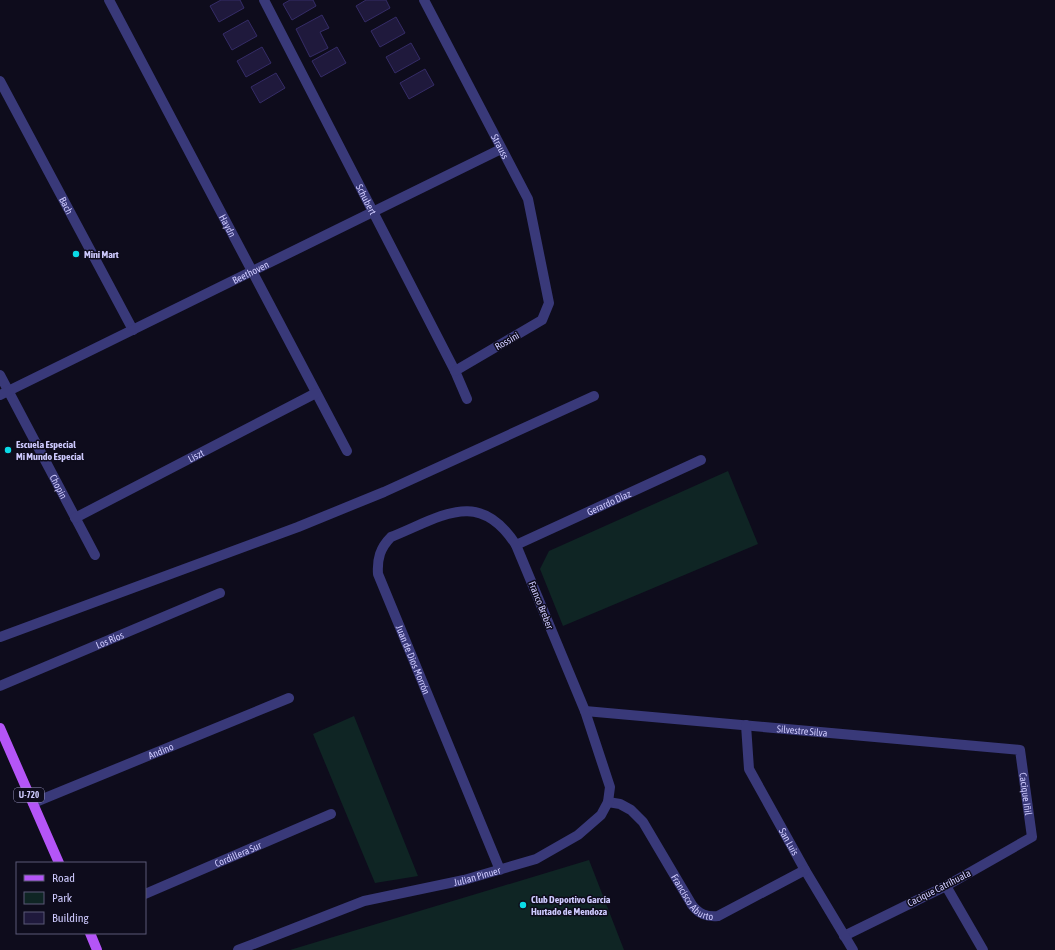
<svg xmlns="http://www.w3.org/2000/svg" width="1055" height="950" viewBox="0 0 1055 950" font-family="'Asap Condensed',sans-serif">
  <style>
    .green { fill: #0f2524 }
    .building { fill: #1f193c; stroke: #352c67 }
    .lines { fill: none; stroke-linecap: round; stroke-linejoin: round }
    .lane { stroke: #393979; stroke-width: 10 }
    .street { stroke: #393979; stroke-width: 10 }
    .primary { stroke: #b455f7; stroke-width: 10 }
    .poi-dot { fill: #0adbe7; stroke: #0e0c1c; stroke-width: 1.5 }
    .labels { text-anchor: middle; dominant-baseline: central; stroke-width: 3; stroke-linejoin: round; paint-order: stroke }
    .shield { fill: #0e0c1c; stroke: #9490ba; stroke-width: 1 }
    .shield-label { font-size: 9px; font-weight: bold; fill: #cdc9fd }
    .street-label { font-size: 10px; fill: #cdc9fd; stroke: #0e0c1c }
    .poi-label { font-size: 10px; font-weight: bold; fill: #cdc9fd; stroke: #0e0c1c; text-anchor: start }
  </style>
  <rect width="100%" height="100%" fill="#0e0c1c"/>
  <path class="green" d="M728,471L758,544L563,626L540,569L549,551Z
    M354,716L418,876L375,883L313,734Z
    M589,860L624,950H290Z"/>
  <path class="building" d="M221,0H240L244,8L219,22L210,6Z
    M290,0H313L316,6L292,20L283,4Z
    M366,0H386L390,8L365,22L356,6Z
    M322,15L329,28L320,32L328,48L310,57L296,29Z
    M396,17L405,33L380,47L371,31Z
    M248,20L257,36L232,50L223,34Z
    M411,43L420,59L395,73L386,57Z
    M262,47L271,63L246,77L237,61Z
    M337,47L346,63L321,77L312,61Z
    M425,69L434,85L409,99L400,83Z
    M276,73L285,88L260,103L251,87Z"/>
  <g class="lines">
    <path class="lane" d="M0,637L298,527L384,492L594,396"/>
    <g class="street">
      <path id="s1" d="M109,0L347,451"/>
      <path id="s2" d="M264,0L455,371L467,399"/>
      <path id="s3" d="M424,0L528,199L549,303L542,320L455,371"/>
      <path id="s4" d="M0,81L133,330"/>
      <path id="s5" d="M0,375L95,555"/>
      <path id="s6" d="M0,395L501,149"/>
      <path id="s7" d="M75,518L316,393"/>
      <path id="s8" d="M516,545L701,460"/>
      <path id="s9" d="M0,686L220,593"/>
      <path id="s10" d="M585,711L1020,750L1032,837L946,886L844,936"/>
      <path id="s11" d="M746,725L749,769L805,870L853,950"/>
      <path id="s12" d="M608,802L620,804L631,810L643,822L692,905C699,914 706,917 718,916L805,870"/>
      <path id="s13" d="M33,803L289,698"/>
      <path d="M946,886L983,950"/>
      <path id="s14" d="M145,894L331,814"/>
      <path id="s15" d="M238,950L364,901L464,880L536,859L578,835L601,815L608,802L610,787L585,711L516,545C479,487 441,517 391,537C380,548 377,559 378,574L500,870"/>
    </g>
    <path class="primary" d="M0,728L59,863
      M90,933L97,950"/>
  </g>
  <g class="poi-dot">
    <circle cx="76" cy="254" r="4"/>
    <circle cx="8" cy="450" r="4"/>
    <circle cx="523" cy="905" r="4"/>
  </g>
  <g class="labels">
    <rect class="shield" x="14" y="788" width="30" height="14" rx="3"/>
    <g class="shield-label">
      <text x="29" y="795">U-720</text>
    </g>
    <g class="street-label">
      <text stroke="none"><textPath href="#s3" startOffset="165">Strauss</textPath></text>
      <text stroke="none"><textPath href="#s2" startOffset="224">Schubert</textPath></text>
      <text stroke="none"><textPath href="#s4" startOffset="141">Bach</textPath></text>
      <text stroke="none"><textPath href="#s1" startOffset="255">Haydn</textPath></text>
      <text stroke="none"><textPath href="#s6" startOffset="279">Beethoven</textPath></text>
      <text transform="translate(507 341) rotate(-30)">Rossini</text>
      <text stroke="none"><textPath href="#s7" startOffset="136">Liszt</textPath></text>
      <text stroke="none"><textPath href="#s5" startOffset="126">Chopin</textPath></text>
      <text stroke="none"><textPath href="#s8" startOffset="102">Gerardo Díaz</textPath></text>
      <text transform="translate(541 605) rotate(68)">Franco Breber</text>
      <text stroke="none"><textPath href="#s9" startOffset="119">Los Ríos</textPath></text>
      <text stroke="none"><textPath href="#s15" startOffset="957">Juan de Dios Morrón</textPath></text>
      <text stroke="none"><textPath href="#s10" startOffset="218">Silvestre Silva</textPath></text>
      <text stroke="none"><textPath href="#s13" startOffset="138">Andino</textPath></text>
      <text stroke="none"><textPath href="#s10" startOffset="481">Cacique Iñil</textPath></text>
      <text stroke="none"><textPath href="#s11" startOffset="127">San Luis</textPath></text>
      <text stroke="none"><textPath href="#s14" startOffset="101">Cordillera Sur</textPath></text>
      <text stroke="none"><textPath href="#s15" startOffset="251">Julian Pinuer</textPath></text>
      <text transform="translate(939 888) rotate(-27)">Cacique Catrihuala</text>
      <text stroke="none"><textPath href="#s12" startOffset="133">Francisco Aburto</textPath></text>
    </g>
    <g class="poi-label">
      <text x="84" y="254">Mini Mart</text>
      <text x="16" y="444">Escuela Especial<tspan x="16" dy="12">Mi Mundo Especial</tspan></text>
      <text x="531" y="899">Club Deportivo García<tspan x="531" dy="12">Hurtado de Mendoza</tspan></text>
    </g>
  </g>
  <rect x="16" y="862" width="130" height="72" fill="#0e0c1c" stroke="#5a5876"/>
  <rect x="24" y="875" width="20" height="6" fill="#b455f7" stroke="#5a5876"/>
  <text x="52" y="882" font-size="12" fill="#cdc9fd">Road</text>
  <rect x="24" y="892" width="20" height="12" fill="#0f2524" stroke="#5a5876"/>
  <text x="52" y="902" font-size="12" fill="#cdc9fd">Park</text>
  <rect x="24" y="912" width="20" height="12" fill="#1f193c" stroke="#5a5876"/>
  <text x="52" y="922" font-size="12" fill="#cdc9fd">Building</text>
</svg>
